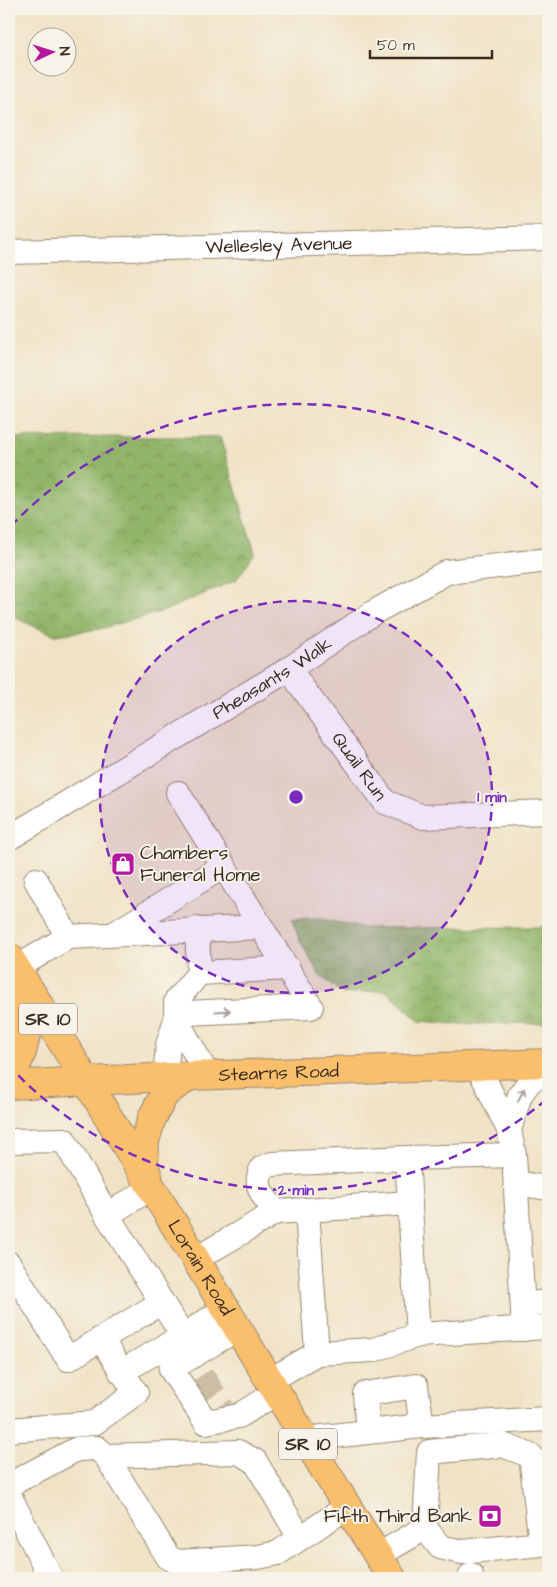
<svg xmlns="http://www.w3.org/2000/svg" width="557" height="1587" viewBox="0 0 557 1587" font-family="'Architects Daughter',sans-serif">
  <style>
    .forest { fill: url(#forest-crowns); stroke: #667044 }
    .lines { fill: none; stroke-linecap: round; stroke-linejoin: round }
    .stream { stroke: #5fc0dd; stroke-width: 5 }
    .minor-tunnel { stroke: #ccbda4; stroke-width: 24; stroke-dasharray: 24 12; stroke-linecap: butt }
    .minor-casing { stroke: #968672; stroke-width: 26 }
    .major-casing { stroke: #968672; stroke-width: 30 }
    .minor { stroke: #fff; stroke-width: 24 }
    .major { stroke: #f9bf6d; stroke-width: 28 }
    .oneway { stroke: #a79f9a }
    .ring { fill: none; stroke: #7b2cbf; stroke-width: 2.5; stroke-dasharray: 9 6 }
    .labels { text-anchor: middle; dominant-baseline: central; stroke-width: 4; stroke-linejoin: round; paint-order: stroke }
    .shield { fill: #f7f3e8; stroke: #73665b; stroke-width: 1 }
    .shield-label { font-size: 18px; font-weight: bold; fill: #3b2a1e }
    .street-label { font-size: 19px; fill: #3b2a1e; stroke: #f7f3e8 }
    .poi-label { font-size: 19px; fill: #3b2a1e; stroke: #f7f3e8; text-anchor: start }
    .centre { fill: #7b2cbf; stroke: #f7f3e8; stroke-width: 2.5 }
    .ring-label { font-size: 15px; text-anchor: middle; font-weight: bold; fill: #7b2cbf; stroke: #f7f3e8; stroke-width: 4; stroke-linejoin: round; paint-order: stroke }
  </style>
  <defs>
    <pattern id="forest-crowns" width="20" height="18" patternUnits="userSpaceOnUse" patternTransform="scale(1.25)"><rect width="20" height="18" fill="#91b569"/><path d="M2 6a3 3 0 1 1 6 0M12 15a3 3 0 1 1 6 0" fill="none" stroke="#789356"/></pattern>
  </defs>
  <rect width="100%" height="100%" fill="#f7f3e8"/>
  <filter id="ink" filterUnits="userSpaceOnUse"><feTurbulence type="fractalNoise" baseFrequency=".02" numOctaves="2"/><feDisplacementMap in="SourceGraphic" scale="10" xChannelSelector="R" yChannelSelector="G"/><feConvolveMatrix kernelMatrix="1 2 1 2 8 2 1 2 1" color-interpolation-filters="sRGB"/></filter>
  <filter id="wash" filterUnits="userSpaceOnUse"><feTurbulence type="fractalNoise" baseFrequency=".0096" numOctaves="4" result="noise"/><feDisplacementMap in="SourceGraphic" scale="20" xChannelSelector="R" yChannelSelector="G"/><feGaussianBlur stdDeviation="1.12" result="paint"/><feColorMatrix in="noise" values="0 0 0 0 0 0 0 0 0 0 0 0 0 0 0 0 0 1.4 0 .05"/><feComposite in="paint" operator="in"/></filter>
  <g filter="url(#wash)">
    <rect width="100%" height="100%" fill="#f0e2c5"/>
    <path class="forest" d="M117,437H220L255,553L236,580L164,611L100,629L55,635L22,621L9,613V438Z
      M317,918L364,928L548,927V1023L455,1024L419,1021L385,990L344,994L320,976L300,941L292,919Z"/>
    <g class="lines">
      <path class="stream" d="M9,1564L17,1578"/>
    </g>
  </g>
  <g filter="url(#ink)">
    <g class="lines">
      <path class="minor-tunnel" d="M202,1375L223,1409"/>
      <g class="minor-casing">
        <g id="minor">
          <path id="s1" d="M9,252L548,238"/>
          <path id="s2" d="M289,669L385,802L423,817L548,812"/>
          <path id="s3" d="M9,838L289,669L376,611L447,572L548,560"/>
          <path d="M36,880L68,937"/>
          <path d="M117,932L224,866"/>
          <path d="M16,968L68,937L261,927"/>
          <path d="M199,973L288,968"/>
          <path d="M176,1019L187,1013L311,1007L178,793"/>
          <path d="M176,1019L208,1076"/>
          <path d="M478,1066L509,1130L514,1155L524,1329"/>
          <path d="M165,1078L168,1045L176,1019V1001L199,973L197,929"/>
          <path d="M509,1130L520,1095L530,1081L548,1071"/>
          <path d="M9,1141L64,1140L107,1215L183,1336"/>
          <path d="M407,1158L514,1155"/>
          <path d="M516,1183L548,1188"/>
          <path d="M307,1210L317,1353"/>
          <path d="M276,1212C264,1197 253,1187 262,1168L272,1164L407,1158L418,1335"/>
          <path d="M107,1215L153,1187"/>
          <path d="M196,1259L276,1212L410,1203"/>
          <path d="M9,1264L68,1359L162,1302"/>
          <path d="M523,1305L548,1302"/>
          <path d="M237,1329L171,1369L206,1422L239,1416L276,1393"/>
          <path d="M121,1372L178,1339L225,1309"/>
          <path d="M269,1381L317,1353L373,1350L418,1335L548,1327"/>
          <path d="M9,1430L94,1423L136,1393L101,1339"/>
          <path d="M368,1432L365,1394L416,1386L422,1426"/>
          <path d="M305,1439L422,1426L548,1419"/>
          <path d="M503,1445L531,1456L541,1544L462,1552L440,1547L425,1528L429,1452Z"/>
          <path d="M106,1456L238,1452L255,1461L300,1538"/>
          <path d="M9,1485L77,1449L97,1448L106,1456L168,1557L177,1562L258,1557L278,1553L347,1507"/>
          <path d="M9,1495L51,1578"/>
          <path d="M377,1556L425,1528"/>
          <path d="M471,1575V1578"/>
        </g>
      </g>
      <g class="major-casing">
        <g id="major">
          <path id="s4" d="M9,957C139,1163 262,1372 392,1578"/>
          <path d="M9,1075C30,1051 29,1014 22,984"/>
          <path id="s5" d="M9,1085L190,1076L548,1063"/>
          <path d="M148,1176L144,1166L145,1141L152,1118L165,1093L190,1076"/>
        </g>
      </g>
      <use href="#minor" class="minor"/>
      <use href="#major" class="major"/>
    </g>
    <defs><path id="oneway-shaft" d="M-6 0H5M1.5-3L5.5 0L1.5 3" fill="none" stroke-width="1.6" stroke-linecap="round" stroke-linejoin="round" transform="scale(1.25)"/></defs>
    <g class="oneway">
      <use href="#oneway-shaft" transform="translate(223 1011) rotate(-3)"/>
      <use href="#oneway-shaft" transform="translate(521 1095) rotate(-63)"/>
    </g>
  </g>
  <circle cx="296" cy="797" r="196" fill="#7b2cbf" fill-opacity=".12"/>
  <g class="ring">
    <circle cx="296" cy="797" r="196"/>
    <path d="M546 1100A393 393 0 0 1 11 1068M11 526A393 393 0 0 1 546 494"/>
  </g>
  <defs>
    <g id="shop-square" transform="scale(1.25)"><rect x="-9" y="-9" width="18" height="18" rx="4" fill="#b5179e" stroke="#f7f3e8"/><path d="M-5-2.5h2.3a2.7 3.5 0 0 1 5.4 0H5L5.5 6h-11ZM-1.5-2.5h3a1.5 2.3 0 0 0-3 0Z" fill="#fff"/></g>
    <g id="bank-square" transform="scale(1.25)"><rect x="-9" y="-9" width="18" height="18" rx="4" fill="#b5179e" stroke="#f7f3e8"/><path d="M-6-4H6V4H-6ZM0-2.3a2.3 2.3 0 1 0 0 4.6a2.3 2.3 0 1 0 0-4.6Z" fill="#fff"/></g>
  </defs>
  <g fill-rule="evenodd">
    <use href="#shop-square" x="123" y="864"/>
    <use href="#bank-square" x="490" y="1516"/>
  </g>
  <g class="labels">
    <g class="shield">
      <rect x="19" y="1003.5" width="58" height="31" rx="4"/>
      <rect x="279" y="1428.5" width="58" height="31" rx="4"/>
    </g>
    <g class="shield-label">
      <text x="48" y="1019">SR 10</text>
      <text x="308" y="1444">SR 10</text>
    </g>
    <g class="street-label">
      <text stroke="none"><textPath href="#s1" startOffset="270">Wellesley Avenue</textPath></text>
      <text stroke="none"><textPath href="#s3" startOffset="308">Pheasants Walk</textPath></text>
      <text stroke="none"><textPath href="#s2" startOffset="120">Quail Run</textPath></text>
      <text stroke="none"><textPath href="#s5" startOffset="270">Stearns Road</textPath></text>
      <text stroke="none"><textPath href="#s4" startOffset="365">Lorain Road</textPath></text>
    </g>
    <g class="poi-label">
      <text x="140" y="853">Chambers<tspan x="140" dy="22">Funeral Home</tspan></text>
      <text x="472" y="1516" text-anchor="end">Fifth Third Bank</text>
    </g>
  </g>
  <circle cx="296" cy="797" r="8" class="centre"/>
  <g class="ring-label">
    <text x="492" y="802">1 min</text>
    <text x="296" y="1195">2 min</text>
  </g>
  <rect width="557" height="1587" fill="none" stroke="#f7f3e8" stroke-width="30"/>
  <g transform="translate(52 52) rotate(86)"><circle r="24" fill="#f7f3e8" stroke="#aca397"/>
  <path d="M0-4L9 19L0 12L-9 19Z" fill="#b5179e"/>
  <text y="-8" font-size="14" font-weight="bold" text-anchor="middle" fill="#3b2a1e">N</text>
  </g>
  <path d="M370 50v8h122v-8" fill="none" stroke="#3b2a1e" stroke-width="2.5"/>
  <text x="377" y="50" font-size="15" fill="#3b2a1e" stroke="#f7f3e8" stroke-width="4" paint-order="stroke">50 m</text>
</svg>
